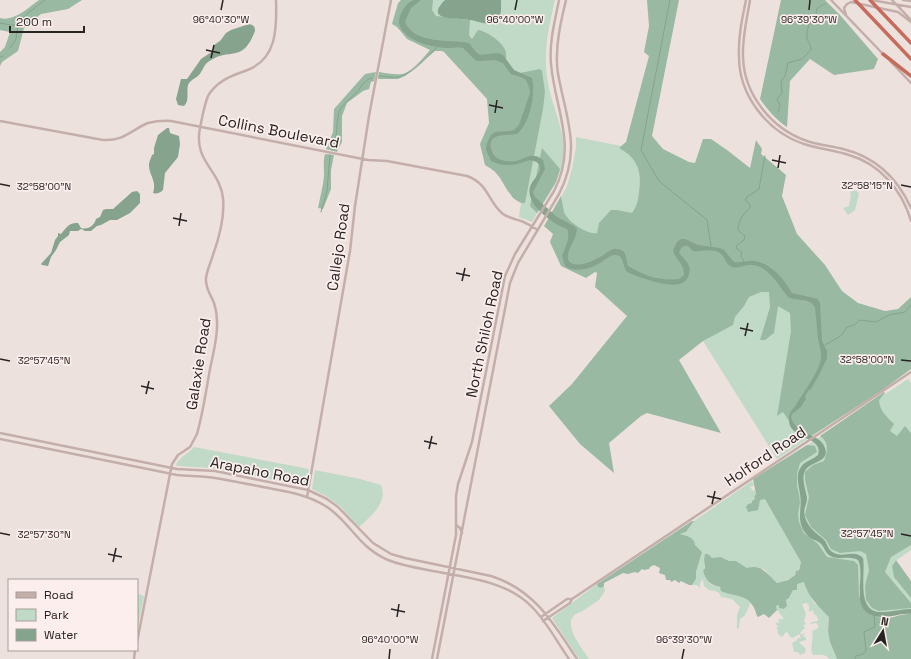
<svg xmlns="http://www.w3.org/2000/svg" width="911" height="659" viewBox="0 0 911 659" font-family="'Space Grotesk',sans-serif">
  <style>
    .green { fill: #c1d9c7 }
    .forest { fill: #9ab9a3 }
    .water { fill: #85a38d }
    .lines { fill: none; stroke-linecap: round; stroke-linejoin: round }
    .stream { stroke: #85a38d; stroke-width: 1 }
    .secondary { stroke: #c4aeaa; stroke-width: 2.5 }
    .highway { stroke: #c66c5d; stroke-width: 3.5 }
    .ticks { fill: none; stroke: #272322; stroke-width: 1.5 }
    .labels { text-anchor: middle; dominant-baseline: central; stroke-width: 3.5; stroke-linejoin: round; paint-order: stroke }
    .street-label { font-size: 15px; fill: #272322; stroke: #fbeeec }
    .ticks-label { font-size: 10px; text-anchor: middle; fill: #272322; stroke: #fbeeec; stroke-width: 3.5; stroke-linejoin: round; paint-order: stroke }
  </style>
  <rect width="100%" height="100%" fill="#ede1de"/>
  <path class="green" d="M418,0H555C548,31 542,55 549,88C554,112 569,139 562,165C557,186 542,204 532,222L519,217L521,203L522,122Z
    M576,137L641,150L787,291L810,437L777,459L703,341L654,321L651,280L556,221L561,197L567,186L572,169L576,147Z
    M854,190L855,191L856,190L859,194L855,210L848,215L843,208L849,206L851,194L850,192Z
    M908,379L911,383V550L894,562L893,568L911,596V610L874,614L865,604L862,588L829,610L801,563C797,576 790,580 777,583L764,569L747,568L736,561H729L721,557L704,560L705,577L710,584L744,597L749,601L750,604L745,615L740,619L739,628L737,629V615L740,607L732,599L721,597C719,590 714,591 708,590L706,587H704L703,579L700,583V588L697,585H692L696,579V572L702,552L679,534L686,532L694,521L752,481L754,485L750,487L753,491L755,490L756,494L754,497L758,507L760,499H764L753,481Z
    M194,447L309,469L305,485V486L211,468L177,466L176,464C181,456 188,454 194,447Z
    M315,470L360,479L381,485C388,503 371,516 359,527L340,506L326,496L312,489Z
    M804,582L806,590L810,594L814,603L821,607L829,616L828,631L830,642L837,659H829C825,653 819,655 813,655C809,648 814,640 812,631L818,628V625L816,623L810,624L812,622L818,621V619L816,615H814L813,610L809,612V606L807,603L802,604L806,614L804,622L807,624L803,625L805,628L800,633L802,635L806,632L803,636L806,638V640L799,642L806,649L805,653L800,655L798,652H794L792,643L796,641L798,638H801L799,634L793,638L790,637L788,633L786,632L782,637L778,634L777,628L778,625H776V623L780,622L778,619H784L777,610L775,606L779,605L780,608L784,609L787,606L786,600L789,598L796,584Z
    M597,584L598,587L601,588L604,586L605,591L599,600L581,612C557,618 582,648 589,659H579L552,618Z
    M137,594L142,595L144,597L137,631Z"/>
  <path class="forest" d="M39,0H82L68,9L41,14L24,28L18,51L2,62L0,66V52L5,47L10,32L0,30V18C14,22 29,7 39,0Z
    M401,0H433L432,10L436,16L470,20L469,35L471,38L472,39L478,30C486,31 501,41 504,48C507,52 506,57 506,61L515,74L540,69L542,71L545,92L543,109L525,203H521C518,201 513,199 511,195C501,183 502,174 485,165L480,144L489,123L487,99L444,52L442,51H435L405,76L398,79H378L379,72C386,73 395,75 402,74C411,73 424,57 430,50L407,39L397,27L392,24L398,3Z
    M647,0H679L652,136L663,149L689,162L695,163L703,139H711L727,150L750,168L756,140L762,149L761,154L786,175L782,196L797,234L825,265L842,291L858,303L885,311L898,309L911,297V369L881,391L810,437L796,431L783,412L777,416L791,331L790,313L778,306L774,333L765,340H760L770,307L769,292H761L749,297L744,306L735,317L733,325L703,341L679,360L721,433L647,413L641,416L609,443L614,473L580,444L549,406L572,384L627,316L595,287L597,273L595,272L586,278L561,266L550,242L553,234L544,226L561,196C562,201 563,207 564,212C567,221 587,235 597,233L599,223L611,210H617L632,213C637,206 638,201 639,192C642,172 638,158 619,148L626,142L649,56L644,52L649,26Z
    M781,0H825L840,15L878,59L874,69L834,75L810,59L790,81L787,127C776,120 768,110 760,99Z
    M376,72L374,81L371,82L369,89L363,91L347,103L342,116V142L337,152L326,149L333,132L334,109L365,74Z
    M542,148L560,169L556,182L537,213L530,206Z
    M325,154L334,155L331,170V189L323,209L318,208C320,197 323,187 324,176C324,168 323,162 325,154Z
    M884,392L885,393L879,400C879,410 887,417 894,424L890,431L897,436L905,426L911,433V545L891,557L885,572L911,603V608L879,611L872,608L866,600L865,586L869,570L866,554L860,551L840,553L831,549L826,540L811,527L805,515L809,497L805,480V472L813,465L824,461C828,451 829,442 820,436Z
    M807,445L815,446L817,452L800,463L797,474V486L799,494L800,503L798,514L799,522L804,533L818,544L827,557L854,561L858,565L859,595L862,606C867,609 873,615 878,617C889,621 900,613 911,614V659H837L830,642L828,631L829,617C820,608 806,594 804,582L797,584V590H793L789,598L786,600L787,606L784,609L779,608V605L776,606L777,610L769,618L764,614L758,617L757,616C751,593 738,598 721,591L720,587C709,584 707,582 703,571L705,568L704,560L705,554H708L712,558L721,557L729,561H736L747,568C761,564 768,574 777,583L788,580L795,575L796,571L799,570L801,562L765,499L760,500L758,510L748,512L746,507L748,504L752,503V501L755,499L754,497L756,494L753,479Z
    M692,521H694L686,532L680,534C687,536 694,537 695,545L702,552L696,572V579L692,585H689L681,581L679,583L675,580L671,582L670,580H666L665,575L659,573L660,568L654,565L650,567L649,569L644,570L642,569L638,573L635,572L628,574L623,573L604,583V586L601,588L598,587L597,584Z
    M896,560L911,581V598L894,577L892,566Z"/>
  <path class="water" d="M414,0H421L411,8L405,22C415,45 450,39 469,43L476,52L480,55L498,53L503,55L514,70L532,78C536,94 530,123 517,134C506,136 485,132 492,151C495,161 507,162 516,161C522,160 528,155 534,156C538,156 540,158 543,160L545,169L533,192L535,197L557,217L574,226L577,229C577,238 566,251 568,259C571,270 592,262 598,258C603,256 609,250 614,249C617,248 621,250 623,251C627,255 626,261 628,266C646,276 658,281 679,279L684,275C685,264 675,260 673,250L677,242L681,239H685L698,245L720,248L724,250L734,262C741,263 748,260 755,261C772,264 784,279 792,293L818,299L820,303L822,341L827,351V358L819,375L811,389L809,390L805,396L806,399L800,408L792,414L791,417C797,438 820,432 825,448C830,463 810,461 805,471C801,479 806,490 807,498C807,501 806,504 805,507C802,517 809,527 816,533C819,536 823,538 825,541C828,546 829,551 834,553C844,558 854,549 863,558C866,574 855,614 883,612C892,612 902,609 911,609V614C900,613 891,618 880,617C846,613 867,578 858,560C849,555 836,561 829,555C825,552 824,546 820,543C817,540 812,540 809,537C794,522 803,511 800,494C799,486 795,475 801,467C805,461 812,460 818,455C824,436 790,440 789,421C788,412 793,410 797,403C804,392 819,371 821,359C822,352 819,345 818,338C817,328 816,318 815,307C809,297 798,302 788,297C779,286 768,264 750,265C743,265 738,269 732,267C726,265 725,257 720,253C712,248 701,252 693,251L688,246H684L681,248L679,253C686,261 693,266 688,277C681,294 642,278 629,273C622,270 625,255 616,255C611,254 607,259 603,261C593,268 576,274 565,266L562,256C565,247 571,238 567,229C553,224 525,204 530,187C532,180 541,174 540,167C539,162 534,161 530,160C515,165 507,168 491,161L486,150L487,143L491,135L495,132L510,131L514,130L519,125L530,93L529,87L526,80L523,78L511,74L503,63L495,60L478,61L475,60L463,48C458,47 453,48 447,48C432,47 412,43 402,30C399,26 398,21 400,16C403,9 407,2 414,0Z
    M445,0H501C501,7 502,16 497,21C490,27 478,21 470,20C457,17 423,22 445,0Z
    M249,24C253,25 255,26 255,31C242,65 230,46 208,62C204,65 203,70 199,75C196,78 190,80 188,85C186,92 190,100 184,106L178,105L176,99L181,79H187L201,59L213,51L214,45L220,41L226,33L231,30Z
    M167,128H169L170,133L179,136L180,144L178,157L165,173L163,190C160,193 157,194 153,193C157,180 149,176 149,165C149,161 151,158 152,155L154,154V148L158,135Z
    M137,191L140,194V203L130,213L117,220H110L101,225L97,226L91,231H84V230L81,229L78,231H70L69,235L60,242L56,250L51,257L48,266L42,265L41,264L51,253L55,240L58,236V233L61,234C66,228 69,222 78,223L81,228C88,230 94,226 96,219L100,217L103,210L106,209H113L132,192Z"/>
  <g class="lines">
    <path class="stream" d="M670,0L641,150L659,181L707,220L711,246
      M0,23L11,25H17
      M10,48L16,39L18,24L28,13L45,0
      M0,57L3,56
      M379,76C385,76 392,78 398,77C412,75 428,56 438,46
      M778,112L780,105L777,99L782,93L781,81L785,76L788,63L802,59L811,50C811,45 808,42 807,38C806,34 808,28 809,24C822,19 814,17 817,9C819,6 823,5 825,4
      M332,150C339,137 335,121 340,110C344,103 351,98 357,92C361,87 365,79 372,78
      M321,212L327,191L330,155
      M744,262L741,256L742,252L737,249L736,246L744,240L745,236L738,230C738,222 743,213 750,208V204L745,200L747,197L759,189L765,156
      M825,345L842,335L847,327L854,325L860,320L876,322L889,315L905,312L911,305
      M855,659L856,656L863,654L866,651L864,632L875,627L874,614"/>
    <path class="secondary" d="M746,0C742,19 738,38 739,57C739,96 768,132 804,144C819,149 834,150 849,155C880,164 902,190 911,221
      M750,0C747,19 742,38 743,57C744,95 772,129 807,141C819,145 831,146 843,149C876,157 897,177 911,208
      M831,0L883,54
      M871,0L911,7
      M892,0L911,20
      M903,0L911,1
      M846,15L844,8L847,4L851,2L898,12L911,22
      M891,62L911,83
      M0,121L103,140C125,141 131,130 148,123C156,121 163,120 171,121L368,160L387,161L467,176C489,184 488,202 503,214C509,218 515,219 521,221C527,223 532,227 538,230
      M0,433L177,469L215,471L308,490L327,499L338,507L373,543L391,554L405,558L491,576C535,590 553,623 577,659
      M0,439L177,475C187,476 197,476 207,477C224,479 241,483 258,486C282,491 306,493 327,507C351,523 358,547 388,560C405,567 425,569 444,573C475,579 509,583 532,607C547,622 557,642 569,659
      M307,497L350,251L355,206L369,116L391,0
      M456,525L460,528L462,533
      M541,617L567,599H572
      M543,621L570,603L572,599L911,372
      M137,642L172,464L178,455L190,447L197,434C203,413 206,391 210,369C213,354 218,337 217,321C217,315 216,309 214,303C211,295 205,288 206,278C207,270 211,262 213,255C219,238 225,216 223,198C220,170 193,161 200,128C202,118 204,106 208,96C216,82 230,76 245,71C277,60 277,29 276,0
      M134,659L135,650
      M432,659L456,535V496L458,484L472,442L505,276L515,254L554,191C578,145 555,110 551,64C549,42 555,21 559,0
      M437,659L510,283L518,263L559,194C578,157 571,131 562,93C560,83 557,73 557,63C556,42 561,21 566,0"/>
    <path class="highway" d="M855,0L911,59
      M870,0L911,43
      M883,54L911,76"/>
  </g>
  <path class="ticks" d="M221,10L223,0M515,10L517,0M809,10L810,0M206,50L220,53M211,58L214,45M489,105L503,108M495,113L497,100M772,160L786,163M778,168L780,155M0,184L10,186M901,185L911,187M173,218L187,221M179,226L181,213M456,273L470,276M462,281L465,268M740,328L753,331M745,336L748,323M0,359L10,361M901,360L911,361M141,386L154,389M146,394L149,381M424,441L437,444M429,449L432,436M707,496L721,499M712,504L715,491M0,533L10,535M901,534L911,536M108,554L122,557M113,562L116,548M391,609L405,612M397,617L399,604M389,659L390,649M682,659L684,649"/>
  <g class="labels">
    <g class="street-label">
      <text transform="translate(279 131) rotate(11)">Collins Boulevard</text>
      <text transform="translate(338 247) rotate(-82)">Callejo Road</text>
      <text transform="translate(484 334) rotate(-78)">North Shiloh Road</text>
      <text transform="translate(198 364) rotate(-81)">Galaxie Road</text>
      <text transform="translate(765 456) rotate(-34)">Holford Road</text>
      <text transform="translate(260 471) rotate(11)">Arapaho Road</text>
    </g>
  </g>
  <g class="ticks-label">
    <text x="221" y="23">96°40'30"W</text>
    <text x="515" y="23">96°40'00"W</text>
    <text x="809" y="23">96°39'30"W</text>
    <text x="867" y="189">32°58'15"N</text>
    <text x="44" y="190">32°58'00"N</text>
    <text x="867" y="363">32°58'00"N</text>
    <text x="44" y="364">32°57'45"N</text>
    <text x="867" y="537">32°57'45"N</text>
    <text x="44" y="538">32°57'30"N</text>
    <text x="390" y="643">96°40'00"W</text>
    <text x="684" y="643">96°39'30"W</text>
  </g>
  <rect x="8" y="579" width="130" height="72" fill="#fbeeec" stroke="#a69d9b"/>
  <rect x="16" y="592" width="20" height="6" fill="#c4aeaa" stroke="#a69d9b"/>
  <text x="44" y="599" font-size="12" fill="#272322">Road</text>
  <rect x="16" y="609" width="20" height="12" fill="#c1d9c7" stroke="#a69d9b"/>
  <text x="44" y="619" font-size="12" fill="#272322">Park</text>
  <rect x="16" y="629" width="20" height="12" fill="#85a38d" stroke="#a69d9b"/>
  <text x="44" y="639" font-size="12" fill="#272322">Water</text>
  <g transform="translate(883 631) rotate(11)" stroke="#fbeeec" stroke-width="3" paint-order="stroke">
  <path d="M0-3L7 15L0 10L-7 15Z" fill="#272322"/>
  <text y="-6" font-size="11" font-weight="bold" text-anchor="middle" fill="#272322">N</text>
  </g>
  <path d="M10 26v6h74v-6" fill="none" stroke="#272322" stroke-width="2"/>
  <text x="16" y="26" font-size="12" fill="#272322" stroke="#fbeeec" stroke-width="3" paint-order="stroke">200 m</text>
</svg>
